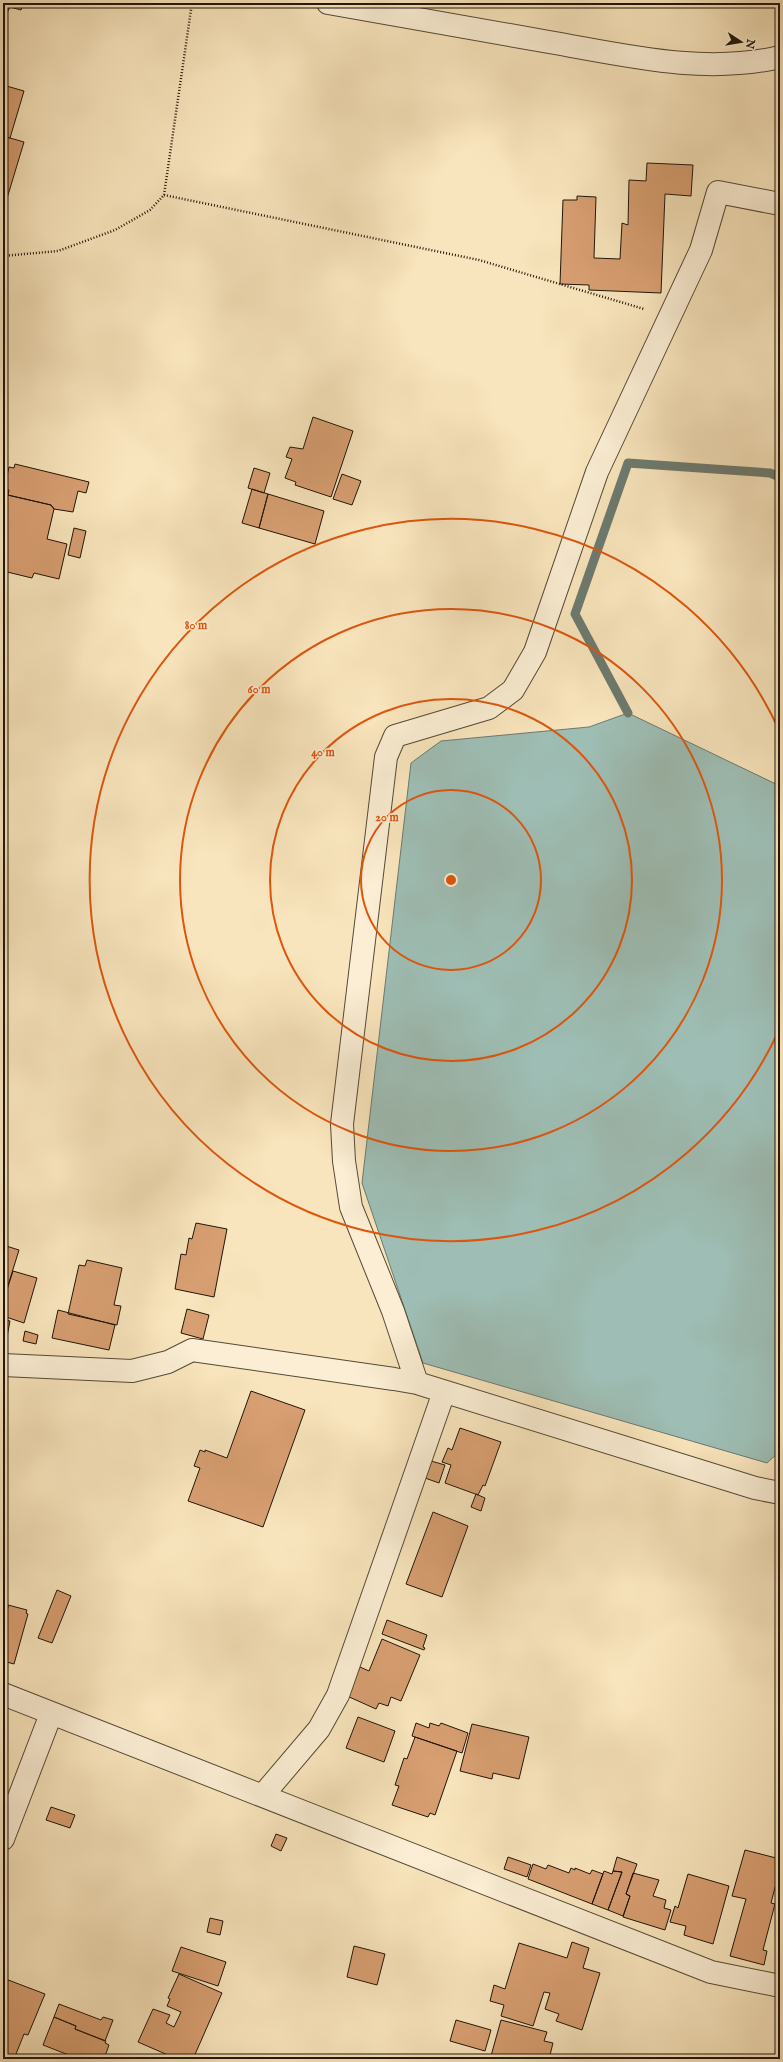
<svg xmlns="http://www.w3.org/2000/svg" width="783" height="2062" viewBox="0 0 783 2062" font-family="'IM FELL English',serif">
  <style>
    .water { fill: #9ebeb5; stroke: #6c7a70 }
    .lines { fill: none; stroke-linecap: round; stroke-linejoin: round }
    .stream { stroke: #6c7a70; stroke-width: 9 }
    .building { fill: #d89f72; stroke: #201509 }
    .minor-casing { stroke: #564936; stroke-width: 24 }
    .tertiary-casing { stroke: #564936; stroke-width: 24 }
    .path { stroke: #201509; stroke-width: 2.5; stroke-dasharray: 1 2; stroke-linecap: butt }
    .minor { stroke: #fbeed4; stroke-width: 22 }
    .tertiary { stroke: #fbeed4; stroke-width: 22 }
    .ring { fill: none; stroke: #de560c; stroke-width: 2 }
    .centre { fill: #de560c; stroke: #fbeed4; stroke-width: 2 }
    .ring-label { font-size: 12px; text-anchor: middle; font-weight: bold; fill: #de560c; stroke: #fbeed4; stroke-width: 3; stroke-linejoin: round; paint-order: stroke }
  </style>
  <rect width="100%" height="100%" fill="#f9e5bd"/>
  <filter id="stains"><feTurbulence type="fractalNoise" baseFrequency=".005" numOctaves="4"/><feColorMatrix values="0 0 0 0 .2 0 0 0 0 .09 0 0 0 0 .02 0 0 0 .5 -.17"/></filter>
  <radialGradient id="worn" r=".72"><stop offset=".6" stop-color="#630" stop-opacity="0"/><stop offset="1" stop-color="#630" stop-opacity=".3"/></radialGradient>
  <path class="water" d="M628,713L780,786V1451L767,1463L423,1363L362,1183L411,763L441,741L589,727Z"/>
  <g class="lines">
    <path class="stream" d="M628,713L575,614L628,463L770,473L780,477"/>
  </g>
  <path class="building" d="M3,3H23L21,10L10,7L3,21Z
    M3,85L24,91L10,138L3,136Z
    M3,136L24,142L5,205H3Z
    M647,163L693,165L691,196L665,194L661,293L589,290V285L560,284L563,200H577V196L596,197L594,258L620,259L622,223L628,225L629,180L646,181Z
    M313,417L353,431L331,497L295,485L296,482L285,478L292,459L286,457L290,447L303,449Z
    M15,464L89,482L86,493L78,491L73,512L54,509L51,505L8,495L9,490L4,489L9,467L14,468Z
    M254,468L270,473L264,493L248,488Z
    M342,474L361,481L352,505L333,499Z
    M252,489L268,494L259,528L242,523Z
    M3,494L51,505L54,509L47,539L67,544L59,579L34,573L32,578L3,571Z
    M268,494L324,511L315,544L259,528Z
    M74,528L86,531L80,558L68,555Z
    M196,1223L227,1229L214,1297L175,1289L181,1254L186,1255L189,1238L192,1239Z
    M3,1245L19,1250L6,1292H3Z
    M87,1260L122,1268L114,1305L121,1306L117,1325L68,1314L79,1265L85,1266Z
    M13,1271L37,1278L24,1323L3,1316V1302Z
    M187,1309L209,1315L203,1339L181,1333Z
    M58,1310L115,1325L109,1350L52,1338Z
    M3,1319L10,1321L5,1347H3Z
    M25,1331L38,1335L36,1344L23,1341Z
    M251,1391L305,1410L263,1527L188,1501L200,1468L194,1466L200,1450L205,1452V1450L227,1458Z
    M460,1428L501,1442L485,1486L483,1485L478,1495L445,1483L451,1465L442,1462L448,1448L452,1450Z
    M431,1461L445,1465L439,1483L425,1478Z
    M476,1494L485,1498L481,1511L471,1507Z
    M433,1512L468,1526L442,1597L406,1584Z
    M57,1590L71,1596L52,1643L38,1638Z
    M8,1605L27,1610L26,1613L28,1614L14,1664L3,1661V1614L5,1607L8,1608Z
    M387,1620L427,1635L423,1647L425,1648L424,1650L382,1634Z
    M382,1639L420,1655L401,1701L391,1697L388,1706L379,1703L376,1709L347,1696L360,1667L369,1671Z
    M358,1717L395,1731L384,1762L346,1748Z
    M416,1723L429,1728L430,1723L439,1726L441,1723L468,1733L462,1753L412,1736Z
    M472,1724L529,1737L519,1779L493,1773L492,1779L460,1771Z
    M415,1737L457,1751L435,1815L430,1813L428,1817L392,1805L399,1786L395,1785L404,1758L407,1759Z
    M51,1807L75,1815L70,1828L46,1820Z
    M276,1834L287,1838L281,1851L271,1846Z
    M745,1850L780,1859V1868L771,1903L775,1904L763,1950L767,1951L764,1965L730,1956L746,1899L732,1896Z
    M508,1857L531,1865L527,1877L504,1869Z
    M617,1857L637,1864L626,1894L630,1896L623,1916L608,1910L622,1872L613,1871Z
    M533,1864L546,1869L548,1865L569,1873L571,1868L575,1870V1868L590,1874L592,1870L603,1874L592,1904L528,1879Z
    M604,1871L612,1874L613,1871L622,1872L608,1910L592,1904Z
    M633,1873L659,1880L653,1896L666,1900L664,1908L671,1910L665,1930L623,1917L630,1896L626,1894Z
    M688,1874L729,1886L713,1944L684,1935L686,1926L670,1922L675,1906L678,1908Z
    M210,1918L223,1921L220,1935L207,1932Z
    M572,1942L589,1948L583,1968L600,1973L582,2030L556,2021L559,2014L545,2009L550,1993L544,1992L533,2026L501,2016L504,2005L490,2001L494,1985L505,1989L519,1943L567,1958Z
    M354,1946L385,1954L377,1985L347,1977Z
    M181,1947L226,1962L218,1986L172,1971Z
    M179,1974L222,1993L193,2059H177L138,2042L153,2009L170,2015L166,2023L174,2027L181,2012L167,2006L170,1999L168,1998Z
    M3,1978L45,1994L28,2035L24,2034L14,2059L3,2057Z
    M59,2004L101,2020L103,2017L113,2020L105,2041L75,2029L76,2026L54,2017Z
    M54,2017L76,2026L75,2029L106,2041L105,2043L109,2045L104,2059H79L43,2045Z
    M456,2020L491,2030L485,2051L450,2041Z
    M501,2020L547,2032L544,2041L553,2043L549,2059H502L491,2056Z"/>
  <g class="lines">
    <g class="minor-casing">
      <path id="minor" d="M328,3C402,16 475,29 549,42C624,55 704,75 780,57
        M3,1365L132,1371L168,1362L192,1350L394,1379L417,1383L755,1488L780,1493
        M417,1383L393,1311L351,1207L344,1161L342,1124L386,757L395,736L489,708L513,690L535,652L597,472L701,250L718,192L780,204
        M263,1795L319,1729L338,1695L444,1392
        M3,1839L51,1714"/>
    </g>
    <g class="tertiary-casing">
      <path id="tertiary" d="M3,1694L711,1972L780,1986"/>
    </g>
    <path class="path" d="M164,195L479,260L644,309
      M3,256L58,251L115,230L150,210L164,195L192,3"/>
    <use href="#minor" class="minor"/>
    <use href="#tertiary" class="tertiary"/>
  </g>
  <g class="ring">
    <circle cx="451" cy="880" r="90"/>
    <circle cx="451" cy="880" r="181"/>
    <circle cx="451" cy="880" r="271"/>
    <path d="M779 1030A361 361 0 1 1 779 730"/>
  </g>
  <circle cx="451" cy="880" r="6" class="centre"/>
  <g class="ring-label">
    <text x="196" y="629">80 m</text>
    <text x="259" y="693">60 m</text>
    <text x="323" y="756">40 m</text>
    <text x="387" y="821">20 m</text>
  </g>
  <rect width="783" height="2062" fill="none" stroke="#f9e5bd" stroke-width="16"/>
  <rect x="4" y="4" width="775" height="2054" fill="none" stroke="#201509" stroke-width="2"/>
  <rect x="8" y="8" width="767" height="2046" fill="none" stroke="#201509"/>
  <g transform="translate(741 42) rotate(102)" stroke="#fbeed4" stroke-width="3" paint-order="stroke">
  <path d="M0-3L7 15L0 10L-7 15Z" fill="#201509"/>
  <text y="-6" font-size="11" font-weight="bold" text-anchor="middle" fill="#201509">N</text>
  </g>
  <rect width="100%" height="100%" filter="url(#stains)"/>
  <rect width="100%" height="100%" fill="url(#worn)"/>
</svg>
